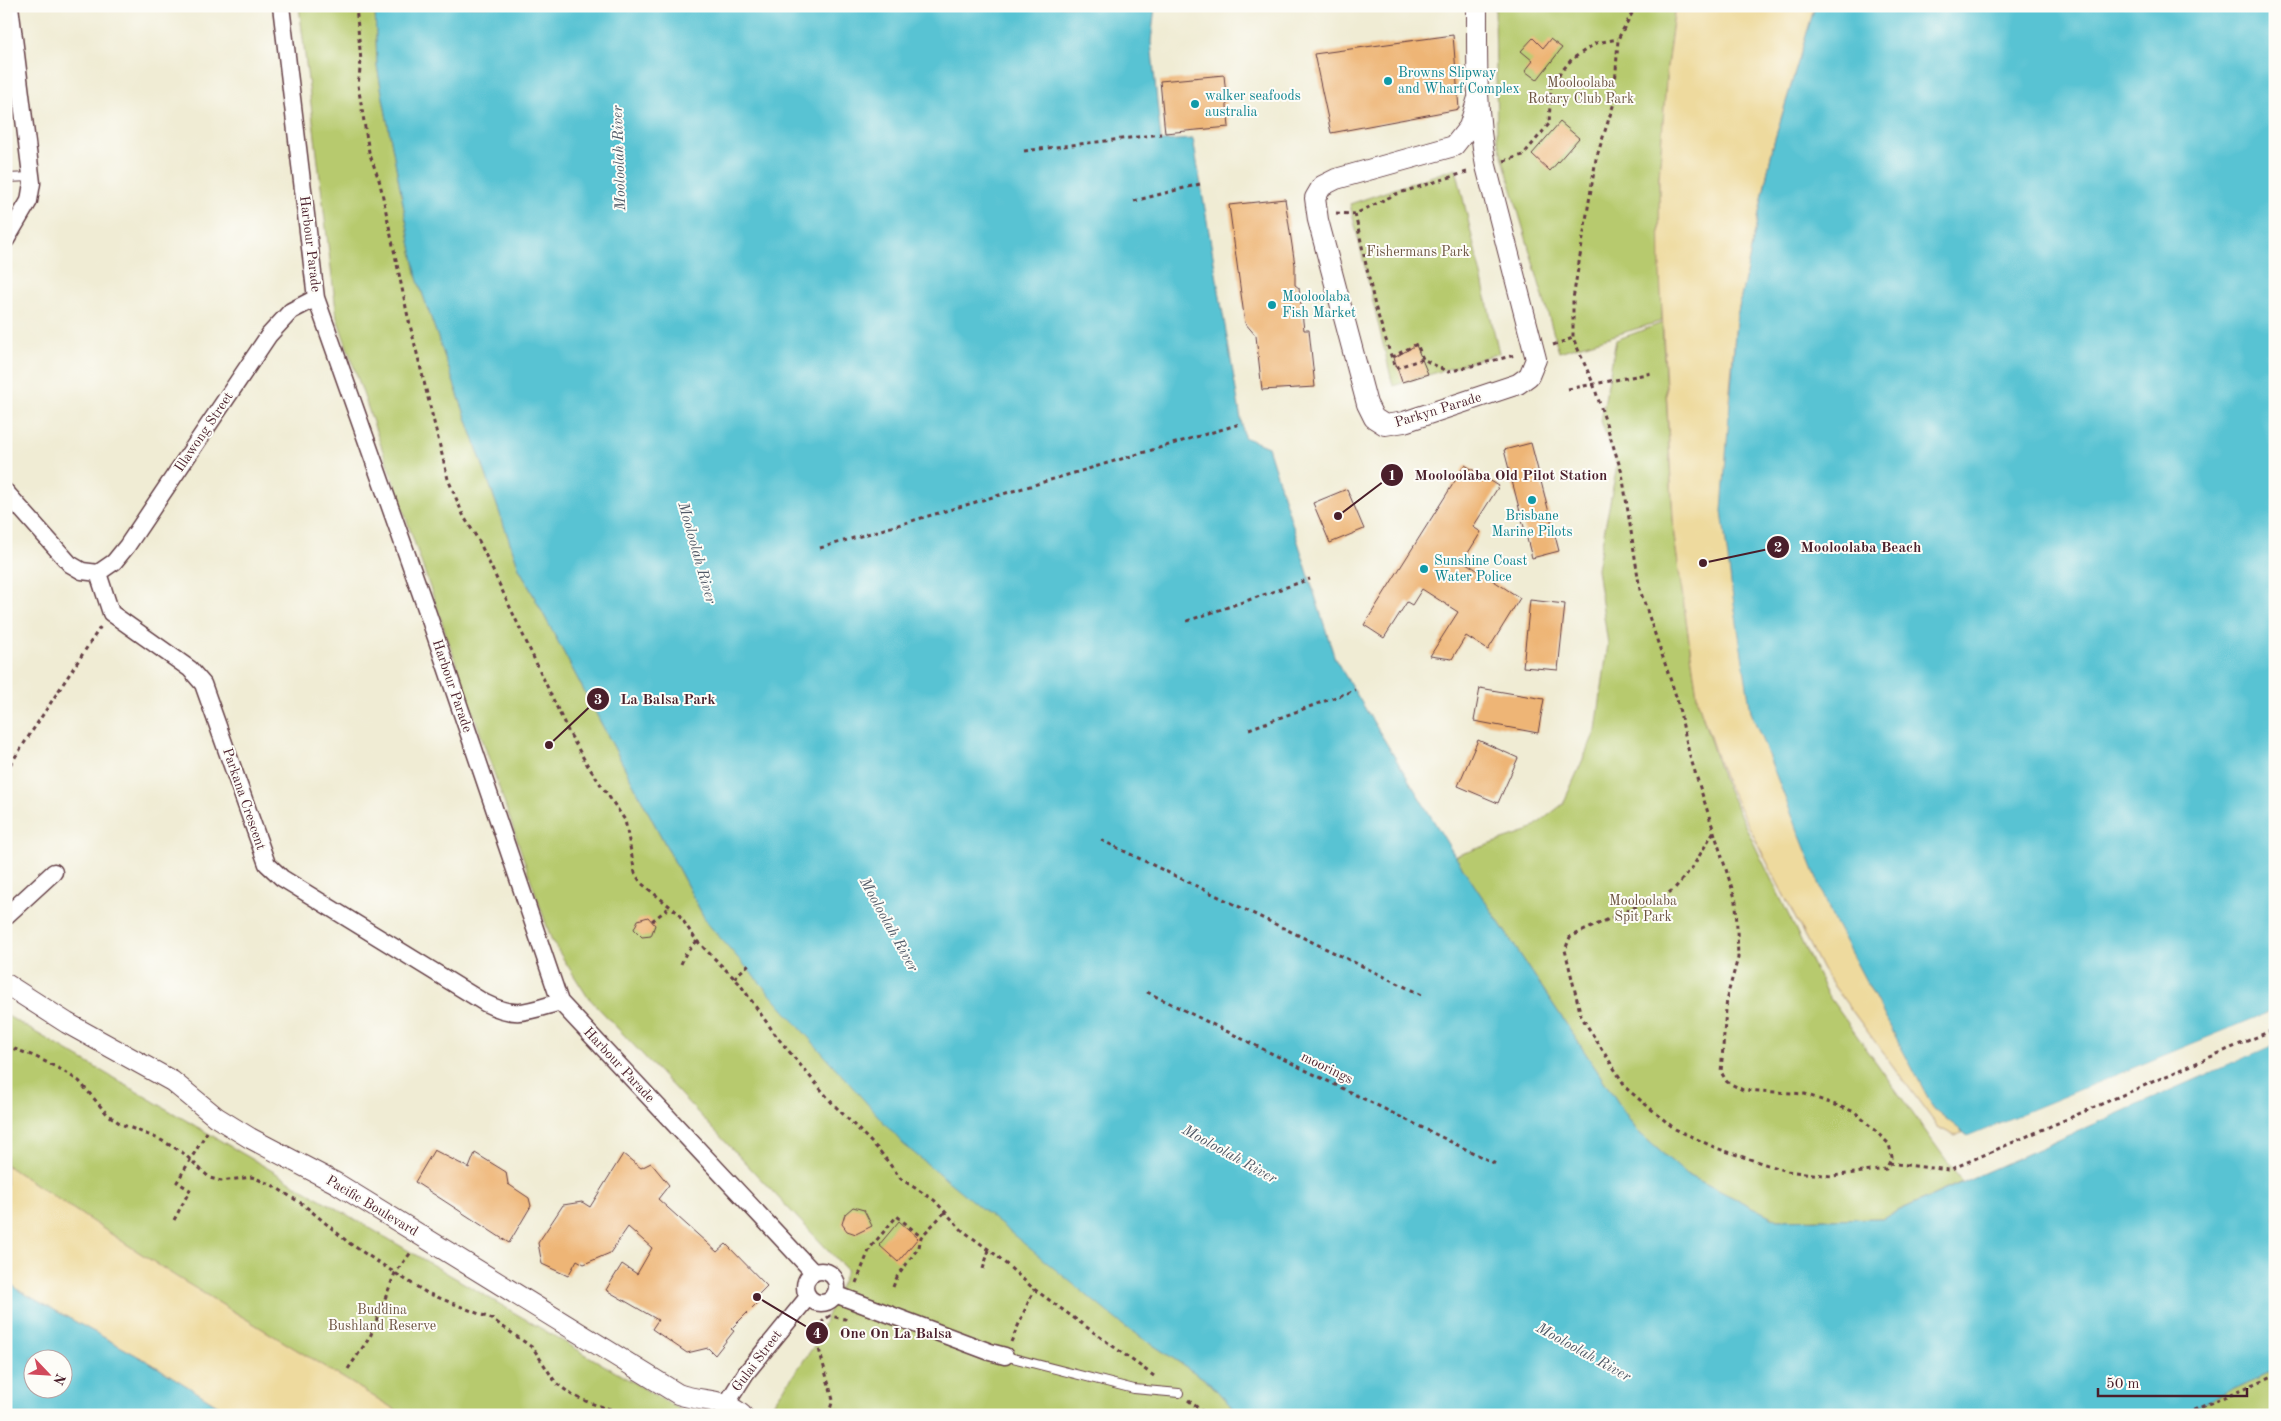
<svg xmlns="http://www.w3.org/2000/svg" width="2281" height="1421" viewBox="0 0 2281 1421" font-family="'Old Standard TT',serif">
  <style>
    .green { fill: #b7ca6e; stroke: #80744c }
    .sand { fill: #eeda9e; stroke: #9c7c64 }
    .water { fill: #58c3d3; stroke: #51717f; fill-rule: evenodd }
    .pier { fill: #f0ecd4 }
    .building { fill: #eeb576 }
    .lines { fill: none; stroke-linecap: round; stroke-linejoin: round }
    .service-casing { stroke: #633e44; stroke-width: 10 }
    .minor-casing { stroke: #633e44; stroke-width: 19 }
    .tertiary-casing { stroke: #633e44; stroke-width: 22 }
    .path { stroke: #633e44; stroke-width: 3; stroke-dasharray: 4 4; stroke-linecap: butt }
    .service { stroke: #fff; stroke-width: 8 }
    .minor { stroke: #fff; stroke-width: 16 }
    .tertiary { stroke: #fff; stroke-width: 20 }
    .culture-dot { fill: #0f9aa8; stroke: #fdfcf7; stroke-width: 2 }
    .labels { text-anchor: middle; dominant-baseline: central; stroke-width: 4; stroke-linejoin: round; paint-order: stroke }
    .culture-label { font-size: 14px; fill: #0d838f; stroke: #fdfcf7; text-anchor: start }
    .park-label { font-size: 14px; fill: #6b523f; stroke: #fdfcf7 }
    .street-label { font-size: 14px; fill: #4a1f2b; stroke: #fdfcf7 }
    .water-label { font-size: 15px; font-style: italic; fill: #4f5866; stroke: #fdfcf7 }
    .leader { fill: none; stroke: #4a1f2b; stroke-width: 2 }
    .callout-dot { fill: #4a1f2b; stroke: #fdfcf7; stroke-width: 2 }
    .mark-label { font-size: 15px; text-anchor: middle; font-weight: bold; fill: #fff }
    .callout-label { font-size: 15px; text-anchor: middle; font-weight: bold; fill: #4a1f2b; stroke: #fdfcf7; stroke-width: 4; stroke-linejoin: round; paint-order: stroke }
  </style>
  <rect width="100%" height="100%" fill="#fdfcf7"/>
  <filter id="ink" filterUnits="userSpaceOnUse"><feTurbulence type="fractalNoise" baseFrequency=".02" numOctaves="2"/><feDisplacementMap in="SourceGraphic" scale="10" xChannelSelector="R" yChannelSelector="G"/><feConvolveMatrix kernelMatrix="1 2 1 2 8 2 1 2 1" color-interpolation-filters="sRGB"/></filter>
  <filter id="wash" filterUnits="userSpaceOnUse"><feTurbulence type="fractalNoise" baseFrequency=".0096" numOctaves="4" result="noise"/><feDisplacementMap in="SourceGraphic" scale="20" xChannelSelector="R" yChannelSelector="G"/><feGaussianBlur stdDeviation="1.12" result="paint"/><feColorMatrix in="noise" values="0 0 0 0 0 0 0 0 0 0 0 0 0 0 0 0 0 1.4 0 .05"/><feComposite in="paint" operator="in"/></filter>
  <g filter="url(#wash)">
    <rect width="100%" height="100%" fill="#f0ecd4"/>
    <path class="green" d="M299,6H375L377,66L417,278L519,568L707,923L1124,1326L1209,1382L1239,1415L779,1414L774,1402L814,1346L847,1270L587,996L552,941L337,318Z
      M1495,6H1591L1601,8L1615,6H1675L1667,67L1659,178L1662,321L1559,352L1497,138Z
      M1456,168L1499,353L1393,386L1350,204Z
      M1662,323L1674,536L1698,702L1723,780L1827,994L1962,1182L1882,1218L1778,1220L1686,1174L1637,1131L1455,856L1527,832L1563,804L1596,730L1608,644L1597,569L1617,466L1601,421L1616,340Z
      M6,1015L689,1415H404L175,1276L6,1165Z
      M2275,1371V1415H2178Z"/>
    <path class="sand" d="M1675,6H1815L1774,142L1736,321L1729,401L2096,1074L1955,1136L1938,1127L1822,970L1725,780L1698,702L1674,536L1660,274L1659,178L1667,67Z
      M6,1165L175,1276L404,1415H233L152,1364L18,1290L6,1279Z"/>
    <path class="water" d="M375,6H1155L1151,42L1161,141L1193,139L1244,437L1268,447L1335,659L1455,856L1637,1131L1686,1174L1778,1220L1882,1218L2275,1044V1371L2178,1415H1239L1209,1382L1124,1326L903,1144L707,923L519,568L417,278L377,66Z
      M1815,6H2275V1010L1968,1136L1934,1109L1833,919L1751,712L1732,591L1722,511L1736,321L1774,142Z
      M6,1279L18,1290L152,1364L233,1415H6ZM32,1358H62V1388H32Z"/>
    <path class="pier" d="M2275,1010V1012L1967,1139L1968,1136Z
      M2275,1042V1044L1962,1182V1179Z"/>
    <g id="blocks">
      <path class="building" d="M1453,35L1459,109L1331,133L1314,54Z
        M1533,38L1543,48L1550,39L1562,48L1537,80L1525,71L1533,61L1521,51Z
        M1224,75L1229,127L1165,133L1160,81Z
        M1560,122L1579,138L1550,171L1532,154Z
        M1285,199L1295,265V285L1299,288L1304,330H1309L1315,387L1262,390L1256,336L1245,323L1229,205Z
        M1416,345L1428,374L1402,382L1394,358Z
        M1531,443L1559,551L1532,558L1504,450Z
        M1465,465L1499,486L1473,527L1481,532L1463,561L1520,598L1488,650L1466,636L1452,659L1430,656L1458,612L1422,589L1412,605L1407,602L1384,638L1364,625Z
        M1347,489L1364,529L1330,543L1313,503Z
        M1530,600L1565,604L1558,670L1523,667Z
        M1480,688L1544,699L1538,733L1474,721Z
        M1478,740L1518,758L1498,803L1458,786Z
        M648,917L655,925L651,936L642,937L634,929L638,920Z
        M434,1150L469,1168L475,1153L506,1172L508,1184L529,1198L531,1206L509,1243L415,1182Z
        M623,1154L641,1168L651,1163L669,1185L658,1199L717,1252L726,1244L767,1286L757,1296L760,1300L731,1329L734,1331L715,1355L708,1348L687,1353L652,1329L658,1320L606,1290L622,1264L637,1274L652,1248L628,1227L610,1253L584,1264L577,1260L568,1276L542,1264L538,1243L563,1205L582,1202L590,1207Z
        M853,1207L864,1210L872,1226L856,1234L847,1231L842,1224L845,1214Z
        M899,1221L918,1238L898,1262L879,1245Z"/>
    </g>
  </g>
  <g filter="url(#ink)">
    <use href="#blocks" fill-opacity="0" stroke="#633e44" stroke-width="1"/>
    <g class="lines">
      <g class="service-casing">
        <path id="service" d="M6,178L32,177
          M1005,1356L1134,1389L1179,1393"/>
      </g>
      <g class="minor-casing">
        <path id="minor" d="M281,6L316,298L428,614L560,1002L814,1273
          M6,240L29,201L32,183L10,6
          M6,492L70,564L82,571L98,573L111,613L190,669L203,684L267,864L282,878L485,1003C517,1019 528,1011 560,1002
          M98,573L114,562L127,546L269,335L291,311L316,298
          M6,916L54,872
          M805 1287a16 16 0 1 1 32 0a16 16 0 1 1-32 0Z
          M835,1294L990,1352L1005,1356
          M727,1403L746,1373L808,1297"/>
      </g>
      <g class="tertiary-casing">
        <path id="tertiary" d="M1477,6C1477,60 1476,113 1486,166L1536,359L1529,376L1518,384L1404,422L1385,425L1374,418L1367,404L1318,220L1315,198L1322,186L1336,179L1454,146L1469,127L1477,101
          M6,984L67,1023L172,1081L216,1117L250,1138L336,1183L678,1394C703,1403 720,1396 742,1415"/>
      </g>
      <path class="path" d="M356,6L361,61L358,85L369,152L380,183L408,317L448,479L464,517L479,541L568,731L588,766L625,820L635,873L641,883L678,913L696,940L739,983L777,1037L833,1104L879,1150L901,1179L934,1200L962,1230L996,1255L1034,1289L1154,1376
        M1636,6L1618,39L1614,103L1596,159L1573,299V338L1593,383L1622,473L1640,590L1677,699L1689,753L1736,901L1738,958L1727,997L1721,1072L1727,1082L1743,1090L1805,1094L1855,1112L1889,1144L1892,1157L1886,1169L1832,1176L1786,1171L1716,1148L1675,1129L1627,1089L1581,1016L1565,950L1570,937L1635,907L1656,903L1675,888L1692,868L1714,831
        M1024,151L1161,134
        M1504,161L1523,155L1549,124L1551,84L1572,59L1596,43L1618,39
        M1467,172L1396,194L1355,214L1375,306L1395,368L1423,359L1448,372L1515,355
        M1134,201L1200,184
        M1336,213L1355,214
        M1553,345L1573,338
        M1392,357L1417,344L1423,359
        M1568,389L1652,373
        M820,548L1240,424
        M1187,621L1310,579
        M1249,729L1355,690
        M6,771L101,626
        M1101,840L1424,996
        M652,921L670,907
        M681,964L686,953L697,941
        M734,978L750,963
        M1147,992L1498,1165
        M6,1046L34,1056L60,1069L79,1081L107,1114L121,1124L159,1139L182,1152L210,1178L221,1181L252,1177L272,1185L304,1205L349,1243L395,1273L427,1293L492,1319L533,1348L556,1383L572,1395L590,1403L630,1415
        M1889,1163L1949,1170L2275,1029
        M174,1220L190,1190L177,1182L207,1132
        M983,1269L989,1250
        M856,1283L870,1248L897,1216L921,1237
        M893,1287L897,1277L919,1247L921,1237L945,1212
        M1011,1342L1034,1289
        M348,1369L370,1337L395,1273L412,1251
        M1188,1400L1207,1415
        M828,1415L833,1400L816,1338C817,1327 820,1322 830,1316L845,1319L846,1315
        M2187,1415L2194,1410L2275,1375"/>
      <use href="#service" class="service"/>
      <use href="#minor" class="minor"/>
      <use href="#tertiary" class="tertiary"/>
    </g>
  </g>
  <g class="culture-dot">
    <circle cx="1388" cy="81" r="5"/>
    <circle cx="1195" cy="104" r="5"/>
    <circle cx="1272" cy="305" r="5"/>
    <circle cx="1532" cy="500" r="5"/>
    <circle cx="1424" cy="569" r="5"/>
  </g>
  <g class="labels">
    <g class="culture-label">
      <text x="1398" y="73">Browns Slipway<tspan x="1398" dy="16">and Wharf Complex</tspan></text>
      <text x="1205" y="96">walker seafoods<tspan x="1205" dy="16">australia</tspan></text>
      <text x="1282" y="297">Mooloolaba<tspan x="1282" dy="16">Fish Market</tspan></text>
      <text x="1532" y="516" text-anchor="middle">Brisbane<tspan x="1532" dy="16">Marine Pilots</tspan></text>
      <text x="1434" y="561">Sunshine Coast<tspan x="1434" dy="16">Water Police</tspan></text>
    </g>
    <g class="park-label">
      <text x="1581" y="83">Mooloolaba<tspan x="1581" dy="16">Rotary Club Park</tspan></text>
      <text x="1418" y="252">Fishermans Park</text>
      <text x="1643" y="901">Mooloolaba<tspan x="1643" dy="16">Spit Park</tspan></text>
      <text x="382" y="1310">Buddina<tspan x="382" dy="16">Bushland Reserve</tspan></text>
    </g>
    <g class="street-label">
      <text transform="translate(310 244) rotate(83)">Harbour Parade</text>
      <text transform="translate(1438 410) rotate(-17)">Parkyn Parade</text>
      <text transform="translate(204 432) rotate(-56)">Illawong Street</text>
      <text transform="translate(452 686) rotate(71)">Harbour Parade</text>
      <text transform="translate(244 799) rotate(71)">Parkana Crescent</text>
      <text transform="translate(619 1065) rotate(47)">Harbour Parade</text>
      <text transform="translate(1327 1068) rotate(26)">moorings</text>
      <text transform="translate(372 1206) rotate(31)">Pacific Boulevard</text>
      <text transform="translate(757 1361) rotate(-53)">Gulai Street</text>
    </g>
    <g class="water-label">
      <text transform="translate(620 158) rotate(-92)">Mooloolah River</text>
      <text transform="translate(696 553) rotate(74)">Mooloolah River</text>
      <text transform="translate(888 925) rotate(61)">Mooloolah River</text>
      <text transform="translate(1229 1155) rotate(29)">Mooloolah River</text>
      <text transform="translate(1583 1353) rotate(29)">Mooloolah River</text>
    </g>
  </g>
  <path class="leader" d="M1338 516L1392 475M1703 563L1778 547M549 745L598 699M757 1297L817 1333"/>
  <g class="callout-dot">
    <circle cx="1338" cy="516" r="5"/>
    <circle cx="1703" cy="563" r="5"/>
    <circle cx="549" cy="745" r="5"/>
    <circle cx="757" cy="1297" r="5"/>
    <circle cx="1392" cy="475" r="12"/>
    <circle cx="1778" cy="547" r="12"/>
    <circle cx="598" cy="699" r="12"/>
    <circle cx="817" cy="1333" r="12"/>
  </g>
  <g class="mark-label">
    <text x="1392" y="480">1</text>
    <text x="1778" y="552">2</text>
    <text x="598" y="704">3</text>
    <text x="817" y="1338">4</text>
  </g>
  <g class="callout-label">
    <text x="1511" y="480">Mooloolaba Old Pilot Station</text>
    <text x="1861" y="552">Mooloolaba Beach</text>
    <text x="668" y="704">La Balsa Park</text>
    <text x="896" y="1338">One On La Balsa</text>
  </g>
  <rect width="2281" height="1421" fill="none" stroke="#fdfcf7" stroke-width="25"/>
  <g transform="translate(48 1374) rotate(115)"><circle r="24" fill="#fdfcf7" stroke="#b5a4a5"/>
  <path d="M0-4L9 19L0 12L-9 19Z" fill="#d1495b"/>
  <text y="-8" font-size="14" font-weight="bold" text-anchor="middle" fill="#4a1f2b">N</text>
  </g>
  <path d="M2098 1388v8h149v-8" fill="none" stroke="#4a1f2b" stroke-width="2.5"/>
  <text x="2106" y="1388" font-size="15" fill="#4a1f2b" stroke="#fdfcf7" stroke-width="4" paint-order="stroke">50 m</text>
</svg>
